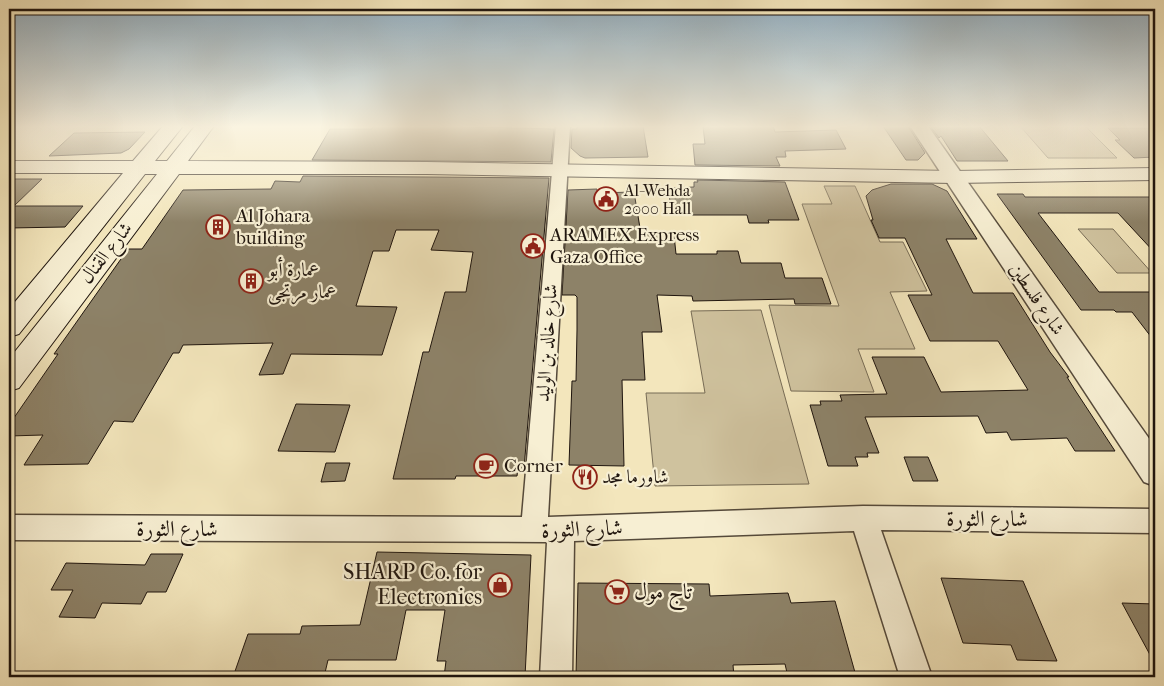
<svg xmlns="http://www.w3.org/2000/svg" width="1164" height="686" viewBox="0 0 1164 686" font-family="'IM FELL French Canon',Amiri,serif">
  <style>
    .green { fill: #cfc29e; stroke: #776c56 }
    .building { fill: #8d8268; stroke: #1f150e }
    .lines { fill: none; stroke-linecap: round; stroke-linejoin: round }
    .minor-casing { stroke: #54493a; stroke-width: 3 }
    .tertiary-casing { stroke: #54493a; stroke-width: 3 }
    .secondary-casing { stroke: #1f150e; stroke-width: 2 }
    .minor { fill: #f7efd3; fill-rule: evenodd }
    .tertiary { fill: #f7efd3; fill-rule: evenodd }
    .secondary { fill: #f7efd3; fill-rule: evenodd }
    .labels { text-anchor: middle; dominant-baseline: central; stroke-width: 4.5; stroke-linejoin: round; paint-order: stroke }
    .far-poi-label { font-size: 16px; fill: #1f150e; stroke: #f7efd3; text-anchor: start }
    .poi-label { font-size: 19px; fill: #1f150e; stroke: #f7efd3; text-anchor: start }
    .street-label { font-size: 19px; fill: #1f150e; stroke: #f7efd3 }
    .near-street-label { font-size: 22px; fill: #1f150e; stroke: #f7efd3 }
    .near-poi-label { font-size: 22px; fill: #1f150e; stroke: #f7efd3; text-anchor: end }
  </style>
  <rect width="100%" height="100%" fill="#f3e6bc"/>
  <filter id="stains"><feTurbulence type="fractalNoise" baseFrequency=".004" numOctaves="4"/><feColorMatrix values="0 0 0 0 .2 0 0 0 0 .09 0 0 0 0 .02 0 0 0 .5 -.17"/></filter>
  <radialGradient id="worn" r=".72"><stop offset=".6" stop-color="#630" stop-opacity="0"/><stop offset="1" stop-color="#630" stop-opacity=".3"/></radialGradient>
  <path class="green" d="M1020,126H1085L1117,158H1048Z
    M824,186H855L880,242H903L927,291L890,292L915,349H858L874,392L791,391L769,305L839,306L802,204H832Z
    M1078,229H1113L1152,273H1117Z
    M761,310L809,484L655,486L646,393H705L691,311Z"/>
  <path class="building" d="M373,126H439L554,129L551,162L312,160L330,129H372Z
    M577,126H643L648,157L585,158L580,156L571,148L572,129H577Z
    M703,126H773L775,132L836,130L846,149L785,151L786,157H776L780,166L695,165L693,144H705Z
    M883,126H908L925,153L918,160H906Z
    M930,126H979L1008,161H957L941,136L939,138Z
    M1108,128H1155V157L1134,158L1115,140H1120Z
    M145,132L129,149L121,153L49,156L74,133Z
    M303,176L549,178L524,468H518L517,476H456L455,479H393L423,352H429L445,292H466L473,252L431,250L439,230H396L389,251H373L356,306L397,307L382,355L291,354L283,374L259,375L273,343L183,345L179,353H173L133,422L114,421L88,464L24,465L43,435L9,436V425L58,354H54L128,249H142L183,190L271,189L275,181L300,182Z
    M9,179H42L14,206H83L65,227L9,228Z
    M697,180L785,182L799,220H768L769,223H749L747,215H672L668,188L694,187V182H698Z
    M891,184H932L947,191L977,239H946L973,293H1013L1050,352L1069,377H1067L1075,390L1115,451H1075L1067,438L1011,440L1007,432L986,433L978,416L865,417L879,453H867L868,457H855L858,466H828L810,405H821L820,401H842L840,395L887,394L872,357H924L941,392L1028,390L998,341H930L908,295H932L905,238H879L871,220H873L866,196L872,190Z
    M597,189V193L634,192L641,234L674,235L676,254H717V251H738L741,263H781L785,278H822L831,304H795L794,299L693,301L692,296L657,295L662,332H642L645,380H622L624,466L569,465L572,381H576L577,330V297L575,295H562L568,190Z
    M997,194H1023L1025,197H1155V253L1118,213H1038L1099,292H1155V342L1132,312H1116L1114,310H1081Z
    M296,404L350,405L335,452L278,451Z
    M904,457H928L938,481H913Z
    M326,463H350L345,481L321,482Z
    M377,552L531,555L525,677H444L446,661H437L445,610H406L396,660H328L324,677H233L248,634H300L302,626L360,625Z
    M151,554H183L166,592H147L141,604L102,603L95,618L59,617L73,590H51L66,563L145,565Z
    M941,578L1023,581L1057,661L1017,660L1011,645L963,643Z
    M578,583L709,584L710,596L788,593L791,603L835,601L856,676L788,677L785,664L733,665L734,677H576Z
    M1122,603L1155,604V664Z"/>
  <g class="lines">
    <g class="minor-casing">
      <path id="minor" d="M556,126H570L548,517L863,506L1155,509V533L881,530L932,677H900L854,531L574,541L572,677H540L547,542L9,540V515L522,517Z"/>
    </g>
    <g class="tertiary-casing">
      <path id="tertiary" d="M910,126H928L1155,447V486L1144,482Z"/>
    </g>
    <g class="secondary-casing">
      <path id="secondary" d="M163,126H183L155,161H167L195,126H214L188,161L427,162L954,171L1155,168V180L954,183L427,174H179L19,388L9,391V359L157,174H145L19,334L9,337V309L123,173H9V161H133Z"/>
    </g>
    <use href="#minor" class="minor"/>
    <use href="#tertiary" class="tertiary"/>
    <use href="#secondary" class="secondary"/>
  </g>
  <linearGradient id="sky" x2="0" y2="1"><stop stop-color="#8facbf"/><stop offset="0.57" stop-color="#faf4e1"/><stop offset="1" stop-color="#faf4e1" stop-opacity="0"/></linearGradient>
  <rect width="1164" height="222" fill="url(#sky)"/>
  <defs>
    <g id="civic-ring" transform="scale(1.25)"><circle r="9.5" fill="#f7efd3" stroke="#8f2418" stroke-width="1.5"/><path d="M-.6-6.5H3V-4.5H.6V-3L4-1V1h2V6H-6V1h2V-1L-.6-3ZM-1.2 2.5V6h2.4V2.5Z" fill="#8f2418"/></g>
    <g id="building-ring" transform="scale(1.25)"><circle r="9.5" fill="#f7efd3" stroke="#8f2418" stroke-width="1.5"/><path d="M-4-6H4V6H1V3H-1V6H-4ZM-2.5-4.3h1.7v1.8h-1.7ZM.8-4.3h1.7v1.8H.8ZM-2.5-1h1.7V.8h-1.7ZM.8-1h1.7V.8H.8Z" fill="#8f2418"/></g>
    <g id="cafe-ring" transform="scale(1.25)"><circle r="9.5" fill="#f7efd3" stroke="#8f2418" stroke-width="1.5"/><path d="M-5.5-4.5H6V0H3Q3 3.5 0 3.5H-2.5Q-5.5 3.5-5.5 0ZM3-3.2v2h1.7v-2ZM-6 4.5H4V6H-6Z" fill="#8f2418"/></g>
    <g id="restaurant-ring" transform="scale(1.25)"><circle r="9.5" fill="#f7efd3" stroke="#8f2418" stroke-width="1.5"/><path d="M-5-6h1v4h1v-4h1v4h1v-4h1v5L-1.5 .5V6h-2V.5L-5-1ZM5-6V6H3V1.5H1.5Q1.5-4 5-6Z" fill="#8f2418"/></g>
    <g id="shop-ring" transform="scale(1.25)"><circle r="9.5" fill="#f7efd3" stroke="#8f2418" stroke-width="1.5"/><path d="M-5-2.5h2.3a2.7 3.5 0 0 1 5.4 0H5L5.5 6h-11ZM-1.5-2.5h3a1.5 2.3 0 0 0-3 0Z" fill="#8f2418"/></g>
    <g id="supermarket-ring" transform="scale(1.25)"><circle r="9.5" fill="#f7efd3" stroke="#8f2418" stroke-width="1.5"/><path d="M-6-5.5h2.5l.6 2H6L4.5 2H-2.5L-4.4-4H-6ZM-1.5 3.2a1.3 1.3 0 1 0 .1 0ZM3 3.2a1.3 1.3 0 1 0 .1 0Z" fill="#8f2418"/></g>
  </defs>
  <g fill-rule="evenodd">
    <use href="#civic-ring" x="606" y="199"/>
    <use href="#building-ring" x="218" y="227"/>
    <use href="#civic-ring" x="533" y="246"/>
    <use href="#building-ring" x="251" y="281"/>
    <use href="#cafe-ring" x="486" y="466"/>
    <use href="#restaurant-ring" x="585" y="477"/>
    <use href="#shop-ring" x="500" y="585"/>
    <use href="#supermarket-ring" x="617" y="592"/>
  </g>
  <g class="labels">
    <g class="far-poi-label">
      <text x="624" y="190">Al-Wehda<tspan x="624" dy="18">2000 Hall</tspan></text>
    </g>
    <g class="poi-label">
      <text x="236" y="216">Al Johara<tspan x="236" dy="22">building</tspan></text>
      <text x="550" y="235">ARAMEX Express<tspan x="550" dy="22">Gaza Office</tspan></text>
      <text x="268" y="270">عمارة أبو<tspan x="268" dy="22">عمار مرتجى</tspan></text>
      <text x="504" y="466">Corner</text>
      <text x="602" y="477">شاورما مجد</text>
    </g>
    <g class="street-label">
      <text transform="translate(106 253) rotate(-52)">شارع القنال</text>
      <text transform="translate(1037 299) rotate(56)">شارع فلسطين</text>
      <text transform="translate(547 343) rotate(-86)">شارع خالد بن الوليد</text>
    </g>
    <g class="near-street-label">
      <text x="987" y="519">شارع الثورة</text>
      <text x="177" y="529">شارع الثورة</text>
      <text transform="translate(582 529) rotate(-2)">شارع الثورة</text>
    </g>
    <g class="near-poi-label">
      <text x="482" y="572">SHARP Co. for<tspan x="482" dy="25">Electronics</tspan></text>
      <text x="634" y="592" text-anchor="start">تاج مول</text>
    </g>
  </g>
  <rect width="1164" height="686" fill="none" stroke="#f3e6bc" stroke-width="30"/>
  <rect x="10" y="10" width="1144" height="666" fill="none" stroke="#1f150e" stroke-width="2.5"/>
  <rect x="15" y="15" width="1134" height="656" fill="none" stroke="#1f150e"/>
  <rect width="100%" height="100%" filter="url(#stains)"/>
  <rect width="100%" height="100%" fill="url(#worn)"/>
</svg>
